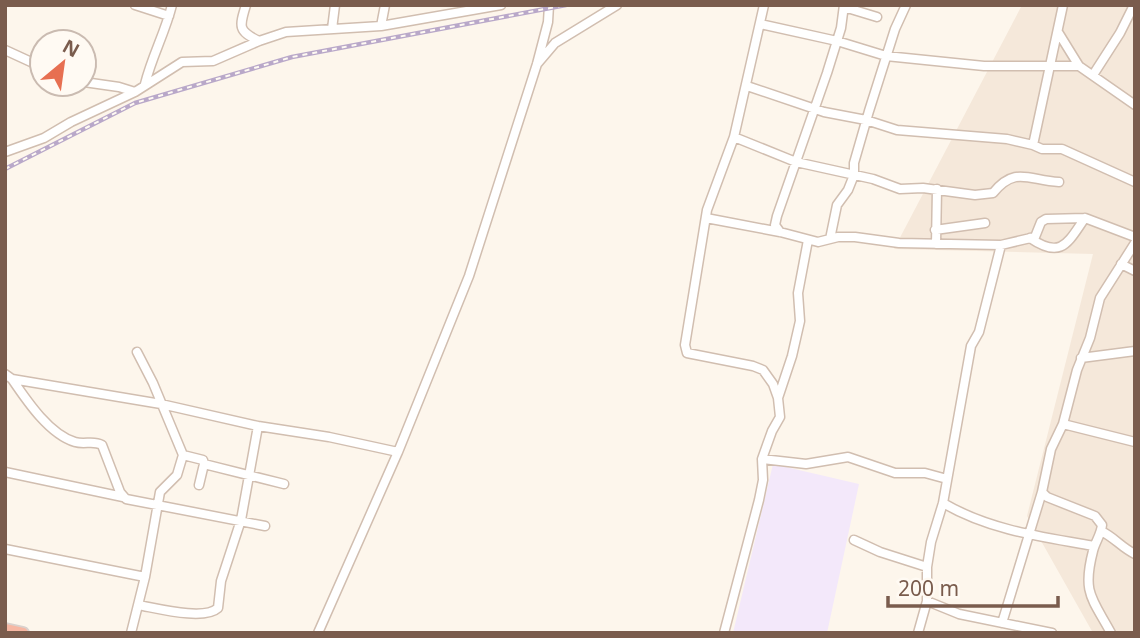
<svg xmlns="http://www.w3.org/2000/svg" width="1140" height="638" viewBox="0 0 1140 638" font-family="'Noto Sans',sans-serif">
  <style>
    .residential { fill: #f5e8da }
    .education { fill: #f3e8fa }
    .lines { fill: none; stroke-linecap: round; stroke-linejoin: round }
    .minor-casing { stroke: #d1beb0; stroke-width: 11 }
    .highway-casing { stroke: #dad1cd; stroke-width: 14 }
    .minor { stroke: #fff; stroke-width: 8 }
    .highway { stroke: #f7b7a3; stroke-width: 10 }
    .rail-casing { stroke: #b9a8c9; stroke-width: 4.5 }
    .rail { stroke: #fffaf3; stroke-width: 2; stroke-dasharray: 5; stroke-linecap: butt }
  </style>
  <rect width="100%" height="100%" fill="#fdf6ec"/>
  <path class="residential" d="M1022,5H1135V633H1093L1027,516L1093,254L894,249Z"/>
  <path class="education" d="M773,464L859,484L827,633H733Z"/>
  <g class="lines">
    <g class="minor-casing">
      <path id="minor" d="M135,5L169,16
        M246,5C239,27 238,31 259,41
        M844,7L877,17
        M760,24L837,41L886,56L984,66H1079
        M381,26L385,5
        M332,29L335,5
        M1058,32L1079,66L1135,105
        M5,50L42,67
        M538,63L555,43L617,5
        M1093,75L1120,33L1134,5
        M84,82L119,87L135,92
        M145,84C152,56 165,33 172,5
        M747,86L824,112L866,120L897,130L1007,139L1033,145L1063,5
        M734,137L796,162L873,179L900,189L923,188L975,195L993,193C1015,166 1028,180 1059,182
        M1033,145L1042,149H1062L1135,182
        M5,152L44,138L71,122L135,92L182,62L213,61L259,41L286,32L381,26L501,5
        M706,218L780,232L818,242L838,237H855L899,243L1001,245L1035,237L1041,222L1046,219L1085,218L1135,237
        M935,230L985,223
        M780,232L775,225L777,216L827,73L841,28L844,5
        M1030,238C1062,260 1068,242 1085,218
        M830,239L837,205L848,190L854,175V163L869,111L895,29L906,5
        M936,244L937,189
        M1121,264L1135,271
        M1081,358L1135,351
        M5,374L12,379L161,404L258,426L329,437L398,452
        M12,379C27,401 49,434 75,442C85,445 93,440 102,445L120,492L126,499L265,526
        M778,398L792,356L800,321L798,293L808,240
        M1063,424L1135,442
        M183,455L203,460L204,464L199,485
        M762,459L806,464L848,457L895,473H925L947,479
        M204,464L284,484
        M5,472L123,497
        M943,503C989,530 1042,537 1094,546
        M1101,531C1114,537 1122,548 1135,554
        M854,540L880,552L927,567
        M5,549L145,577
        M927,601L959,614L1052,633
        M138,605C156,608 204,621 218,608L221,581L241,520L258,426
        M1002,623L1042,492
        M131,633L145,577L160,492L177,475L183,455L153,383L137,352
        M318,633L398,452L469,276L537,64L548,22L549,5
        M724,633L759,500L763,480L762,459L772,431L780,417L778,398L773,384L763,370L753,366L687,353L685,345L707,210L734,137L764,5
        M918,633L927,601V567L931,542L943,503L971,346L979,332L1001,245
        M1111,633C1092,598 1082,593 1093,551C1095,542 1101,535 1102,525L1095,516L1047,497L1042,492L1051,449L1063,424L1077,370L1090,338L1100,298L1135,243"/>
    </g>
    <g class="highway-casing">
      <path id="highway" d="M5,629L23,633"/>
    </g>
    <use href="#minor" class="minor"/>
    <use href="#highway" class="highway"/>
    <g class="rail-casing">
      <path id="rail" d="M5,169L135,103L292,57L566,5"/>
    </g>
    <use href="#rail" class="rail"/>
  </g>
  <rect width="1140" height="638" fill="none" stroke="#7a5c4d" stroke-width="14"/>
  <g transform="translate(63 63) rotate(29)"><circle r="33" fill="#fffaf3" stroke="#cabbb1" stroke-width="2"/>
  <path d="M0-5L12 26L0 18L-12 26Z" fill="#e76f51"/>
  <text y="-10" font-size="19" font-weight="bold" text-anchor="middle" fill="#7a5c4d">N</text>
  </g>
  <path d="M888 596v10h170v-10" fill="none" stroke="#7a5c4d" stroke-width="3.5"/>
  <text x="898" y="596" font-size="21" fill="#7a5c4d" stroke="#fffaf3" stroke-width="5" paint-order="stroke">200 m</text>
</svg>
